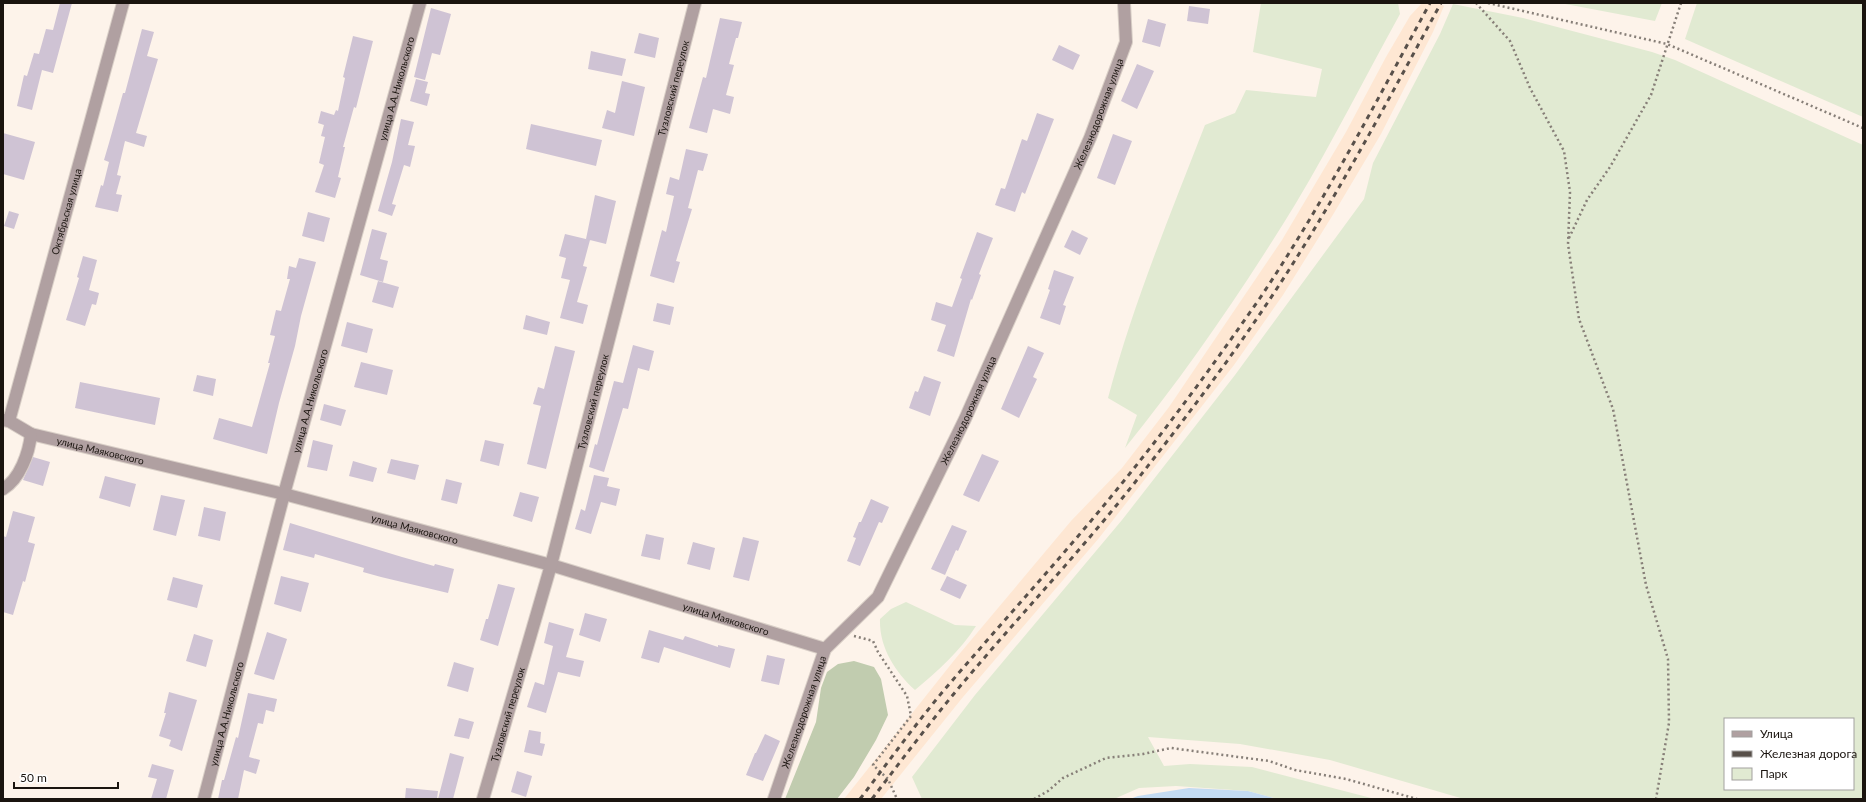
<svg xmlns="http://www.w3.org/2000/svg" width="1866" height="802" viewBox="0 0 1866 802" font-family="Lato,sans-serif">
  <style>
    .built { fill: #fee7d3 }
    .green { fill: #e1ead2; fill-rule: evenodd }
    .forest { fill: #c1ccaf }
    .water { fill: #c4dbf2 }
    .building { fill: #cfc3d4 }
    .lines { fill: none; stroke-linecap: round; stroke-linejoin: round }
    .minor-casing { stroke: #d9cfc7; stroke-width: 14 }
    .path { stroke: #877f78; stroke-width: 2.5; stroke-dasharray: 2 3; stroke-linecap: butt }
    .minor { stroke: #b0a0a1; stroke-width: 12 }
    .rail { stroke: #58504a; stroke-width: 3; stroke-dasharray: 5 5; stroke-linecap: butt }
    .labels { text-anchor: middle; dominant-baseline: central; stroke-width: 3; stroke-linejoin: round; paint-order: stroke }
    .street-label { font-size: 10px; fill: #1a140f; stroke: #fff }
  </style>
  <rect width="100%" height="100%" fill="#fdf3ea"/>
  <path class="built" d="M1422,3H1439L1444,6L1433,32L1381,134L1334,213L1283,295L1234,365L1099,538L963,697L881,799H844L956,658L1071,521L1122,468L1169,407L1282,240L1346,132L1386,57L1410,16Z"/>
  <path class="green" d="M1261,3H1398L1400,14C1365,77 1333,141 1296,203C1244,288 1188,370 1125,448L1137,415L1108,398C1133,304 1170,215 1205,125L1235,113L1246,90L1316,97L1322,69L1253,52Z
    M1560,3H1662L1655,21Z
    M1697,3H1863V117L1685,39Z
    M1453,4L1523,18L1652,52L1675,60L1863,145V799H1464L1330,760L1240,744L1148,737L1164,766L1190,764L1252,767L1375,799H1277L1248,791L1176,786L1139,788L1114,799H922L912,777L975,695L1122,520L1235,375L1364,199L1373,163L1440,34ZM1725,719H1853V789H1725Z
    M906,602L955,625L976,626C960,651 938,671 915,690C895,672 879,647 880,619L891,609Z"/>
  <path class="forest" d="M854,661L874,667L881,679L888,715L876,740L854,777L837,799H785L816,722L821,688L827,672L838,664Z"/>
  <path class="water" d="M1189,788L1248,791L1277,799H1130L1138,796Z"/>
  <path class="building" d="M60,3H72L53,73L42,70L32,110L17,106L24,75L27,76L34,53L39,54L46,29L53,30Z
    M1189,6L1210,9L1208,24L1187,21Z
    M431,8L451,14L440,55L432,53L425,80L414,77Z
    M720,18L742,22L738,38H736L729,64L734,65L726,95L734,97L730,114L713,109L707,133L689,128L703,77L706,78Z
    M1148,19L1166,24L1160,47L1142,42Z
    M142,29L154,32L147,56L158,59L136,133L147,136L144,147L125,141L117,175L121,176L116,194L122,195L118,212L95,207L101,185L103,186L109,162L104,160L109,143L123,93H125Z
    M639,33L659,38L655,58L634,53Z
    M353,36L373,41L356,108L354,107L343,147H345L338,177L341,178L335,198L315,192L324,165L319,163L325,137L321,136L324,125L318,123L321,111L334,115L336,110L338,111L345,78L343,77Z
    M1059,45L1080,55L1073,70L1052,60Z
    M591,51L626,59L622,76L588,69Z
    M1137,64L1154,71L1137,109L1121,101Z
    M416,79L428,82L425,93L430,94L427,106L410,101Z
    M622,81L645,87L634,136L602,128L607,110L615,113Z
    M1037,113L1054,119L1025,194L1022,192L1015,212L995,205L1001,188L1005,189L1022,139L1027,141Z
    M401,119L414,122L408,145L415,146L410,167L404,165L392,204L396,205L392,216L378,211L392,162Z
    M531,124L602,140L596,166L526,149Z
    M3,133L35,142L24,180L3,174Z
    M1113,134L1132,141L1115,185L1097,178Z
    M686,149L708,154L703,171L698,170L688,208L692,209L676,261L680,262L674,283L650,276L662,230L666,232L674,196L666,194L670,177L679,180Z
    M595,195L616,201L606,244L586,239Z
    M9,211L19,214L14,229L4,226Z
    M308,212L330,218L324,242L302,236Z
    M372,229L387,233L380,259L388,261L383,282L360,275Z
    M1072,230L1088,238L1080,255L1064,247Z
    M977,232L993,238L979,274L981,275L972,300L971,299L954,357L937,351L946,325L931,320L936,302L952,307L962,279L960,278Z
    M565,234L590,240L583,266L587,267L577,302L588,305L583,324L560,318L570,280L561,278L566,258L559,256Z
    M83,256L97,260L89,290L99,293L96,305L92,304L85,326L66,320L79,278L77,277Z
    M299,258L316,262L301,316L295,346L279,403L267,454L213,439L219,418L252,427L270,363H268L275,336L270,335L276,310L281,311L290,279H287L289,266L296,268Z
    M1054,270L1074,277L1063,305L1066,306L1060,325L1040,318L1050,290L1048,289Z
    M378,281L399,287L393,308L372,302Z
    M657,303L674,307L670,325L653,321Z
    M526,315L550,322L547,335L523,329Z
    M347,322L373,329L367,353L341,346Z
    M633,345L654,351L649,371L638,368L628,409L623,408L604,472L589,467L595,444L597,445L614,381L623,383Z
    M555,346L575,351L546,469L527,464L541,406L533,404L538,387L544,389Z
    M1028,346L1044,353L1033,377L1037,379L1019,418L1001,409Z
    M361,362L393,370L387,395L354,387Z
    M197,375L216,379L213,396L193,391Z
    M924,376L941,382L930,416L909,408L915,391L918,392Z
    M80,382L160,398L155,425L75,408Z
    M324,404L346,410L341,426L320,420Z
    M313,440L333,445L327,471L307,467Z
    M485,440L504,444L499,466L480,461Z
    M982,454L999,461L979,502L963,495Z
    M33,457L50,462L43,486L23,480Z
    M391,459L419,465L415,480L387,473Z
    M353,461L377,468L373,482L349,476Z
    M594,475L609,478L607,486L620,489L616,506L601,502L591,534L575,529L581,509L585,511Z
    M105,476L136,484L130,507L99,498Z
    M446,479L462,483L457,504L441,500Z
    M520,492L539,497L532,522L513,516Z
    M161,495L185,500L176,536L153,530Z
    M871,499L889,507L882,523L879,522L860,566L847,561L856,538L853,537L859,522H861Z
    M204,507L226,512L220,541L198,536Z
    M13,511L35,517L28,542L35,544L25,582L23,581L13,615L3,612V536L6,537Z
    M290,523L402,557L434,566L435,564L454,569L448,593L381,577L363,572L364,568L315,554L314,558L283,550Z
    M952,525L967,531L958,551L956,550L945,575L931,569Z
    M646,534L664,538L660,560L641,556Z
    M743,537L759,541L749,581L733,577Z
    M693,542L715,548L710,570L687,564Z
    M281,576L309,583L301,612L274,604Z
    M947,576L967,585L960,599L940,590Z
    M173,577L203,585L197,608L167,600Z
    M498,584L515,588L498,646L480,640L486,619H488Z
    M585,613L607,619L600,642L579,635Z
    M549,622L574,629L566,657L584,661L580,677L558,672L546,713L527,707L535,682L544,685L553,646L544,643Z
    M649,630L683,640L685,636L718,647V645L735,649L730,668L664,647L659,663L641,658Z
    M267,632L287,639L274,680L254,674Z
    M194,634L213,640L206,667L186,661Z
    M767,655L785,659L779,685L761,681Z
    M454,662L474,668L468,692L447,686Z
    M169,692L197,700L182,751L169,746L171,740L159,736L166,713H164Z
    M248,693L277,699L274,712L266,710L263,724L258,723L249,757L260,760L256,774L244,770L238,799H218L222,780H224L236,737L238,738Z
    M459,718L474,722L469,739L454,736Z
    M529,730L541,732L540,743L545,744L542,756L524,752Z
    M765,734L780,741L763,781L746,775L755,753H756Z
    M450,753L464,757L453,799H438Z
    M152,764L174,770L166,799H151L157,779L148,777Z
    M517,771L532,776L526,797L511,792Z
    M406,788L438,791L437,799H405Z"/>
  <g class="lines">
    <g class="minor-casing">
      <g id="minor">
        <path id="s1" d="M3,420L9,421L31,434L284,494L551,565L825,649"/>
        <path id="s2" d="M9,421L123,3"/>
        <path d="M3,489C20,479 29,453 31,434"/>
        <path id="s3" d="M204,799L284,494L420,3"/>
        <path id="s4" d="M483,799L551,565L695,3"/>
        <path id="s5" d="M774,799L825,649L878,597L965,419L1090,138L1126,42L1124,3"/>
      </g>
    </g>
    <path class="path" d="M1476,3L1510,41L1530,88L1564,151L1570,192L1568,244L1579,319L1613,409L1646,585L1668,659L1669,723L1656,799
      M1488,3L1667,44L1863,128
      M1569,238L1587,200L1610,167L1651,95L1681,3
      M854,636L873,641L878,652L907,696L911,716L873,765L888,779L897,799
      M1034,799L1048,791L1063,778L1106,758L1143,754L1171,748L1269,761L1295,770L1346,779L1417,799"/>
    <use href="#minor" class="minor"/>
    <path class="rail" d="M860,799C890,760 919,719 951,682C1011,612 1073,545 1131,472C1176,416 1219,357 1260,298C1323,204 1376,102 1430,3
      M872,799C900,762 928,725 957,690C1017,618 1082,550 1140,476C1184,420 1228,362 1268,302C1332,206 1386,104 1441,3"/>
  </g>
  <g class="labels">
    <g class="street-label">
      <text stroke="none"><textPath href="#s3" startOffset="736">улица А.А.Никольского</textPath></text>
      <text stroke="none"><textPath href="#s4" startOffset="736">Тузловский переулок</textPath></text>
      <text stroke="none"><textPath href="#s5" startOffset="764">Железнодорожная улица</textPath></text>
      <text stroke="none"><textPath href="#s2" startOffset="217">Октябрьская улица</textPath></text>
      <text stroke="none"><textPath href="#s3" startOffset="412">улица А.А.Никольского</textPath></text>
      <text stroke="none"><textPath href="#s4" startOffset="412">Тузловский переулок</textPath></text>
      <text stroke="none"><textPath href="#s5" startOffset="440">Железнодорожная улица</textPath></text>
      <text stroke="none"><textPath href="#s1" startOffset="103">улица Маяковского</textPath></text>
      <text stroke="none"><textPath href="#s1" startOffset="427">улица Маяковского</textPath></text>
      <text stroke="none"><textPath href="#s1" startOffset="751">улица Маяковского</textPath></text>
      <text stroke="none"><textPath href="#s5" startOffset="92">Железнодорожная улица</textPath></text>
      <text stroke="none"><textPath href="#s3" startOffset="88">улица А.А.Никольского</textPath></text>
      <text stroke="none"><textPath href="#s4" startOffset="88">Тузловский переулок</textPath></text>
    </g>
  </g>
  <rect width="1866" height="802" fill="none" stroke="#1a140f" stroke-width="8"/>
  <rect x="1724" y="718" width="130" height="72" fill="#ffffff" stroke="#a3a19f"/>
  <rect x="1732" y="731" width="20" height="6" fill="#b0a0a1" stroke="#a3a19f"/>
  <text x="1760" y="738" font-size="12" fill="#1a140f">Улица</text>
  <rect x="1732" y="751" width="20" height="6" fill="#58504a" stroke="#a3a19f"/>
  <text x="1760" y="758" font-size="12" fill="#1a140f">Железная дорога</text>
  <rect x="1732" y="768" width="20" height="12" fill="#e1ead2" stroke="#a3a19f"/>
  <text x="1760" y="778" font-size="12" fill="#1a140f">Парк</text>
  <path d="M14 782v6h104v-6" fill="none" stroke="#1a140f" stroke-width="2"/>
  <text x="20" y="782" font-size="12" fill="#1a140f" stroke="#ffffff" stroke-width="3" paint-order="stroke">50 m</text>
</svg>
